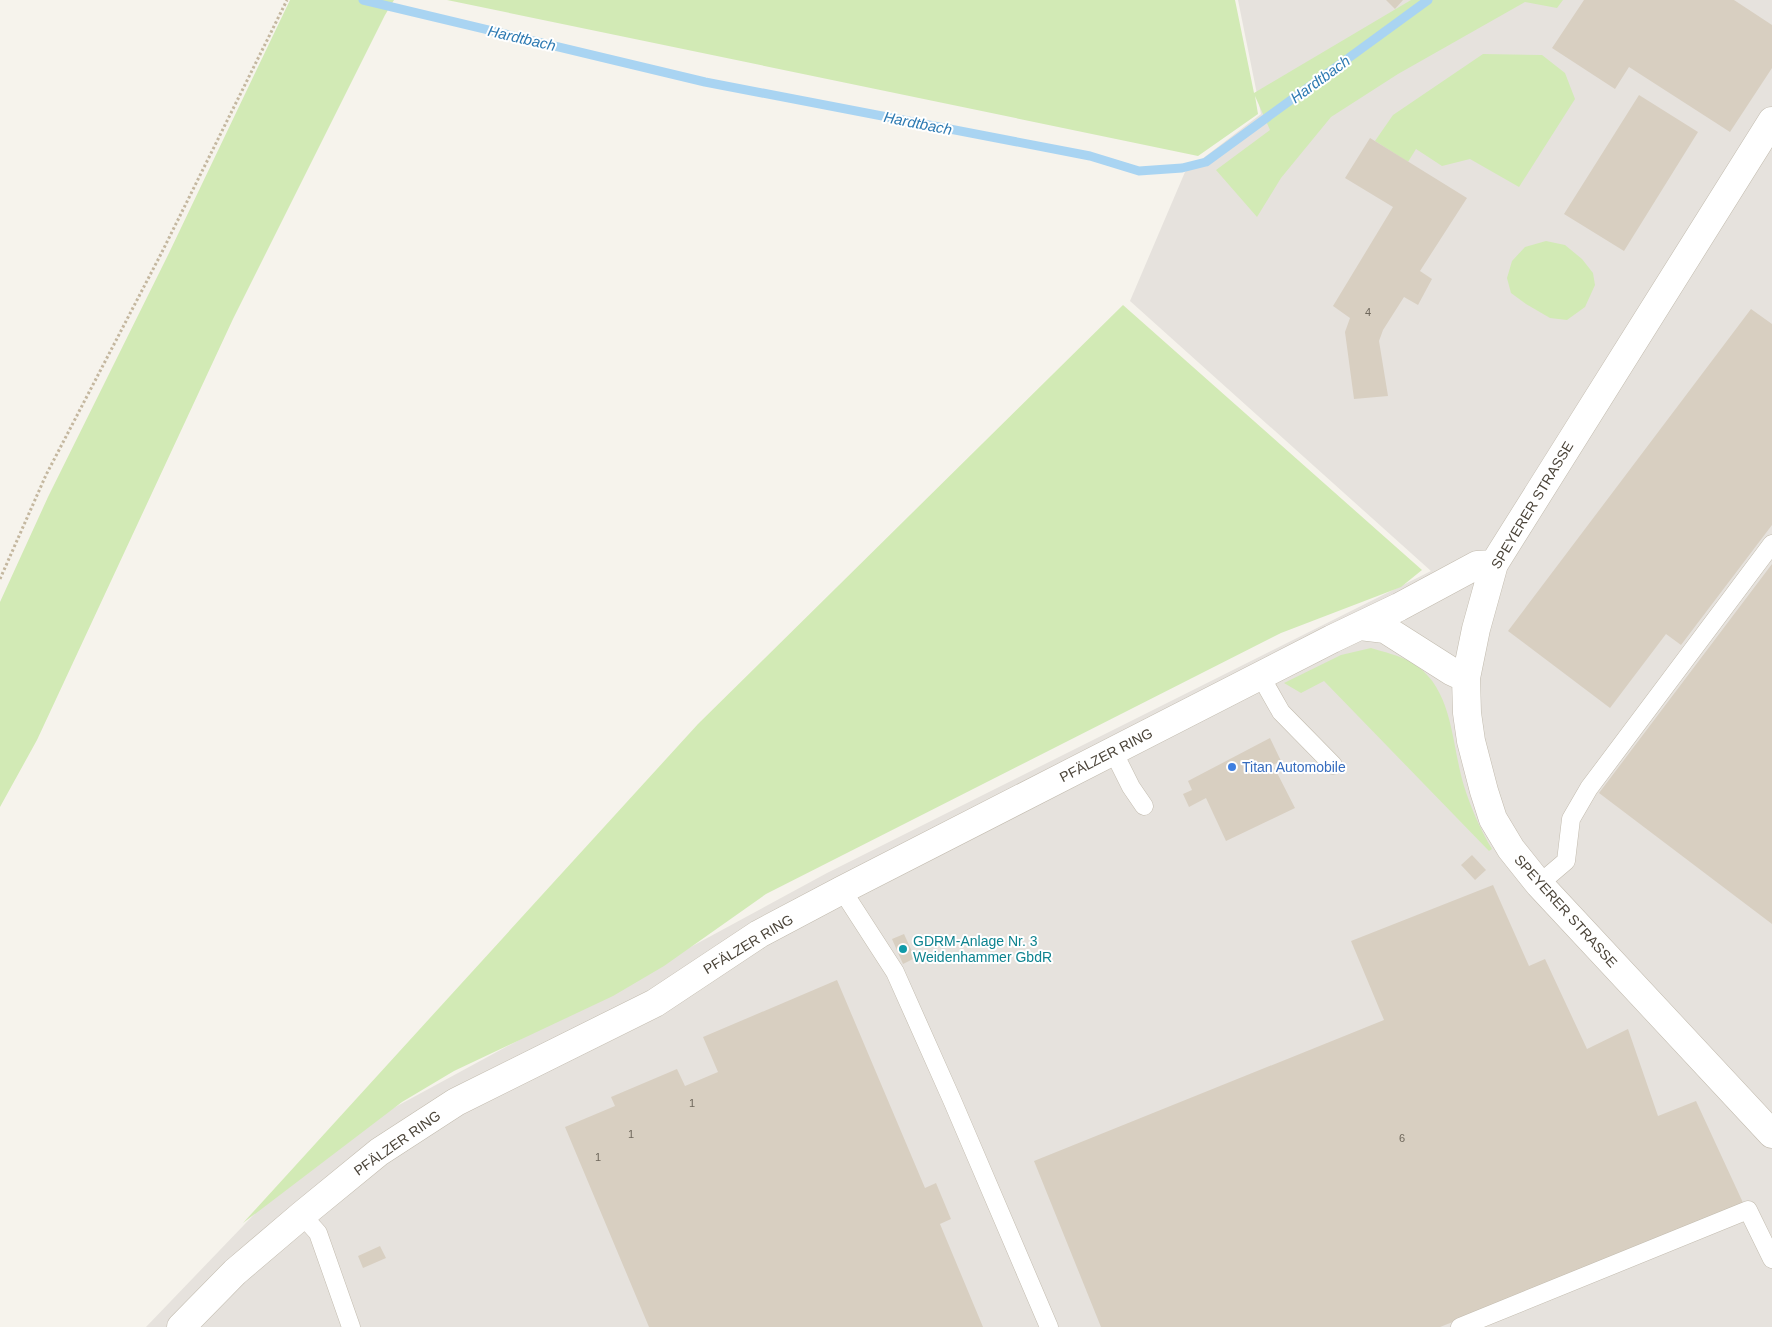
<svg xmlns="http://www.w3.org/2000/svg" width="1772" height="1327" viewBox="0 0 1772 1327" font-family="Arial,sans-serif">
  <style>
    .industrial { fill: #e6e2dd }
    .green { fill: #d2eab5 }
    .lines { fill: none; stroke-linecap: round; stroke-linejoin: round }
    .stream { stroke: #a9d4f2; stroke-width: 9 }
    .building { fill: #d8cfc1 }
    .service-casing { stroke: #c2bbae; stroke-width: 19 }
    .minor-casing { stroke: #c2bbae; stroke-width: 29 }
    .path { stroke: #c4b79f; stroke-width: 3; stroke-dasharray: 2.5 2.5; stroke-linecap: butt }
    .service { stroke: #fff; stroke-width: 18 }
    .minor { stroke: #fff; stroke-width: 28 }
    .shop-dot { fill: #3f7fe0; stroke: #fff; stroke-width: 2 }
    .culture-dot { fill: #0f9aa8; stroke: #fff; stroke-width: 2 }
    .labels { text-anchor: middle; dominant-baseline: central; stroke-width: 4; stroke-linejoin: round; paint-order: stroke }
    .number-label { font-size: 11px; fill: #6e675b }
    .street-label { font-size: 14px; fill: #4b4439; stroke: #fff }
    .shop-label { font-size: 14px; fill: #366cbe; stroke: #fff; text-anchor: start }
    .culture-label { font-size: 14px; fill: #0d838f; stroke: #fff; text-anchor: start }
    .water-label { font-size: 15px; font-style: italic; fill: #2e7ab2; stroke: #fff }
  </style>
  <rect width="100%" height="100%" fill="#f6f3ec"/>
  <path class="industrial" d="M1238,0H1772V1327H146L316,1150L827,873L1431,571L1130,301L1185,172L1261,114Z"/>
  <path class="green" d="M290,0H394L385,15L233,319L37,740L0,807V602L48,497L169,253Z
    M447,0H1235L1254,93L1411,0H1563L1557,8L1525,2L1398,74L1331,117L1281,178L1257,217L1216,170L1270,130L1255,96L1258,114L1198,156Z
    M1483,54L1542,55L1565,73L1575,99L1519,187L1470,159L1442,166L1416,149L1408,162L1375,141L1393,115Z
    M1546,241L1565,245L1582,259L1593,273L1595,285L1585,307L1567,320L1550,318L1526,304L1511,293L1507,278L1512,261L1525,247Z
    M1123,305L1422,570L1401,587L1281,633L766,894L664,966L613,996L454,1071L402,1102L243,1223L698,724Z
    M1371,648C1384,652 1398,655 1411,662C1454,687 1451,744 1464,786C1471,808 1480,829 1492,849L1489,851L1324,681L1301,693L1284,683L1341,655Z"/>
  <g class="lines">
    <path class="stream" d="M363,0L705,82L1090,156L1139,171L1182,168L1206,162L1428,0"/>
  </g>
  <path class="building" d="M1386,0H1403L1395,9Z
    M1584,0H1734L1772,25V68L1730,132L1629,67L1615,89L1552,48Z
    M1639,95L1698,132L1624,251L1564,214Z
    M1370,138L1467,198L1420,271L1432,279L1418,305L1404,297L1383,330L1379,341L1388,396L1354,399L1345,332L1350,318L1333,306L1393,207L1345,178Z
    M1751,309L1772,324V525L1681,645L1666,634L1610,708L1508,631Z
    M1772,564V924L1599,793Z
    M1270,738L1281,761L1273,765L1295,808L1226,841L1206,798L1189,807L1183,794L1192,790L1188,781Z
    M1472,855L1486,870L1475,880L1461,865Z
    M1493,885L1529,966L1545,959L1587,1049L1628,1029L1658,1116L1696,1101L1745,1207L1440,1327H1101L1034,1161L1384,1020L1351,941Z
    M904,934L915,958L903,964L892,939Z
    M837,980L925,1188L936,1183L951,1219L940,1224L983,1327H649L565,1127L615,1106L611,1097L677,1069L685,1086L718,1072L703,1037Z
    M380,1246L386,1258L363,1268L358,1256Z"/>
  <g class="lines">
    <g class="service-casing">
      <path id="service" d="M1260,675L1281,712L1333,765
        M1113,751L1131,787L1144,806
        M1539,884L1566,861L1571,819L1589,788L1772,544
        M842,890L895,972L952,1100L1049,1327
        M302,1215L318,1233L351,1327
        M1460,1327L1748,1210L1772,1259"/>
    </g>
    <g class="minor-casing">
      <path id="minor" d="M1772,121L1494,564L1476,629L1466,678L1467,713L1471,741L1484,791L1493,819L1511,849L1539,884L1772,1134
        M1360,626L1385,629L1451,671L1466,678
        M181,1327L235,1272L302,1215L379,1152L456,1102L655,1003L759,934L842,890L1332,639L1399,607L1477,565L1494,564"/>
    </g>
    <path class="path" d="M0,579L46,475L162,252L287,0"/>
    <use href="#service" class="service"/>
    <use href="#minor" class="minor"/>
  </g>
  <circle class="shop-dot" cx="1232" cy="767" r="5"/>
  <circle class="culture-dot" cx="903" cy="949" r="5"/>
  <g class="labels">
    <g class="number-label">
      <text x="1368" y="312">4</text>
      <text x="692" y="1103">1</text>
      <text x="631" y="1134">1</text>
      <text x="1402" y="1138">6</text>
      <text x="598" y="1157">1</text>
    </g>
    <g class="street-label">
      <text transform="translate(1532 505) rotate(-59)">SPEYERER STRASSE</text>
      <text transform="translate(1106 755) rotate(-27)">PFÄLZER RING</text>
      <text transform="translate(1566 911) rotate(48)">SPEYERER STRASSE</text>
      <text transform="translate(748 944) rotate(-31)">PFÄLZER RING</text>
      <text transform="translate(397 1143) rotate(-35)">PFÄLZER RING</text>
    </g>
    <g class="shop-label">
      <text x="1242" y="767">Titan Automobile</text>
    </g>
    <g class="culture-label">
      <text x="913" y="941">GDRM-Anlage Nr. 3<tspan x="913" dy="16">Weidenhammer GbdR</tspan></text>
    </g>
    <g class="water-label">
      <text transform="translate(522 38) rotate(13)">Hardtbach</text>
      <text transform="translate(1320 79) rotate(-36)">Hardtbach</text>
      <text transform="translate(918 123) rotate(11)">Hardtbach</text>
    </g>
  </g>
</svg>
